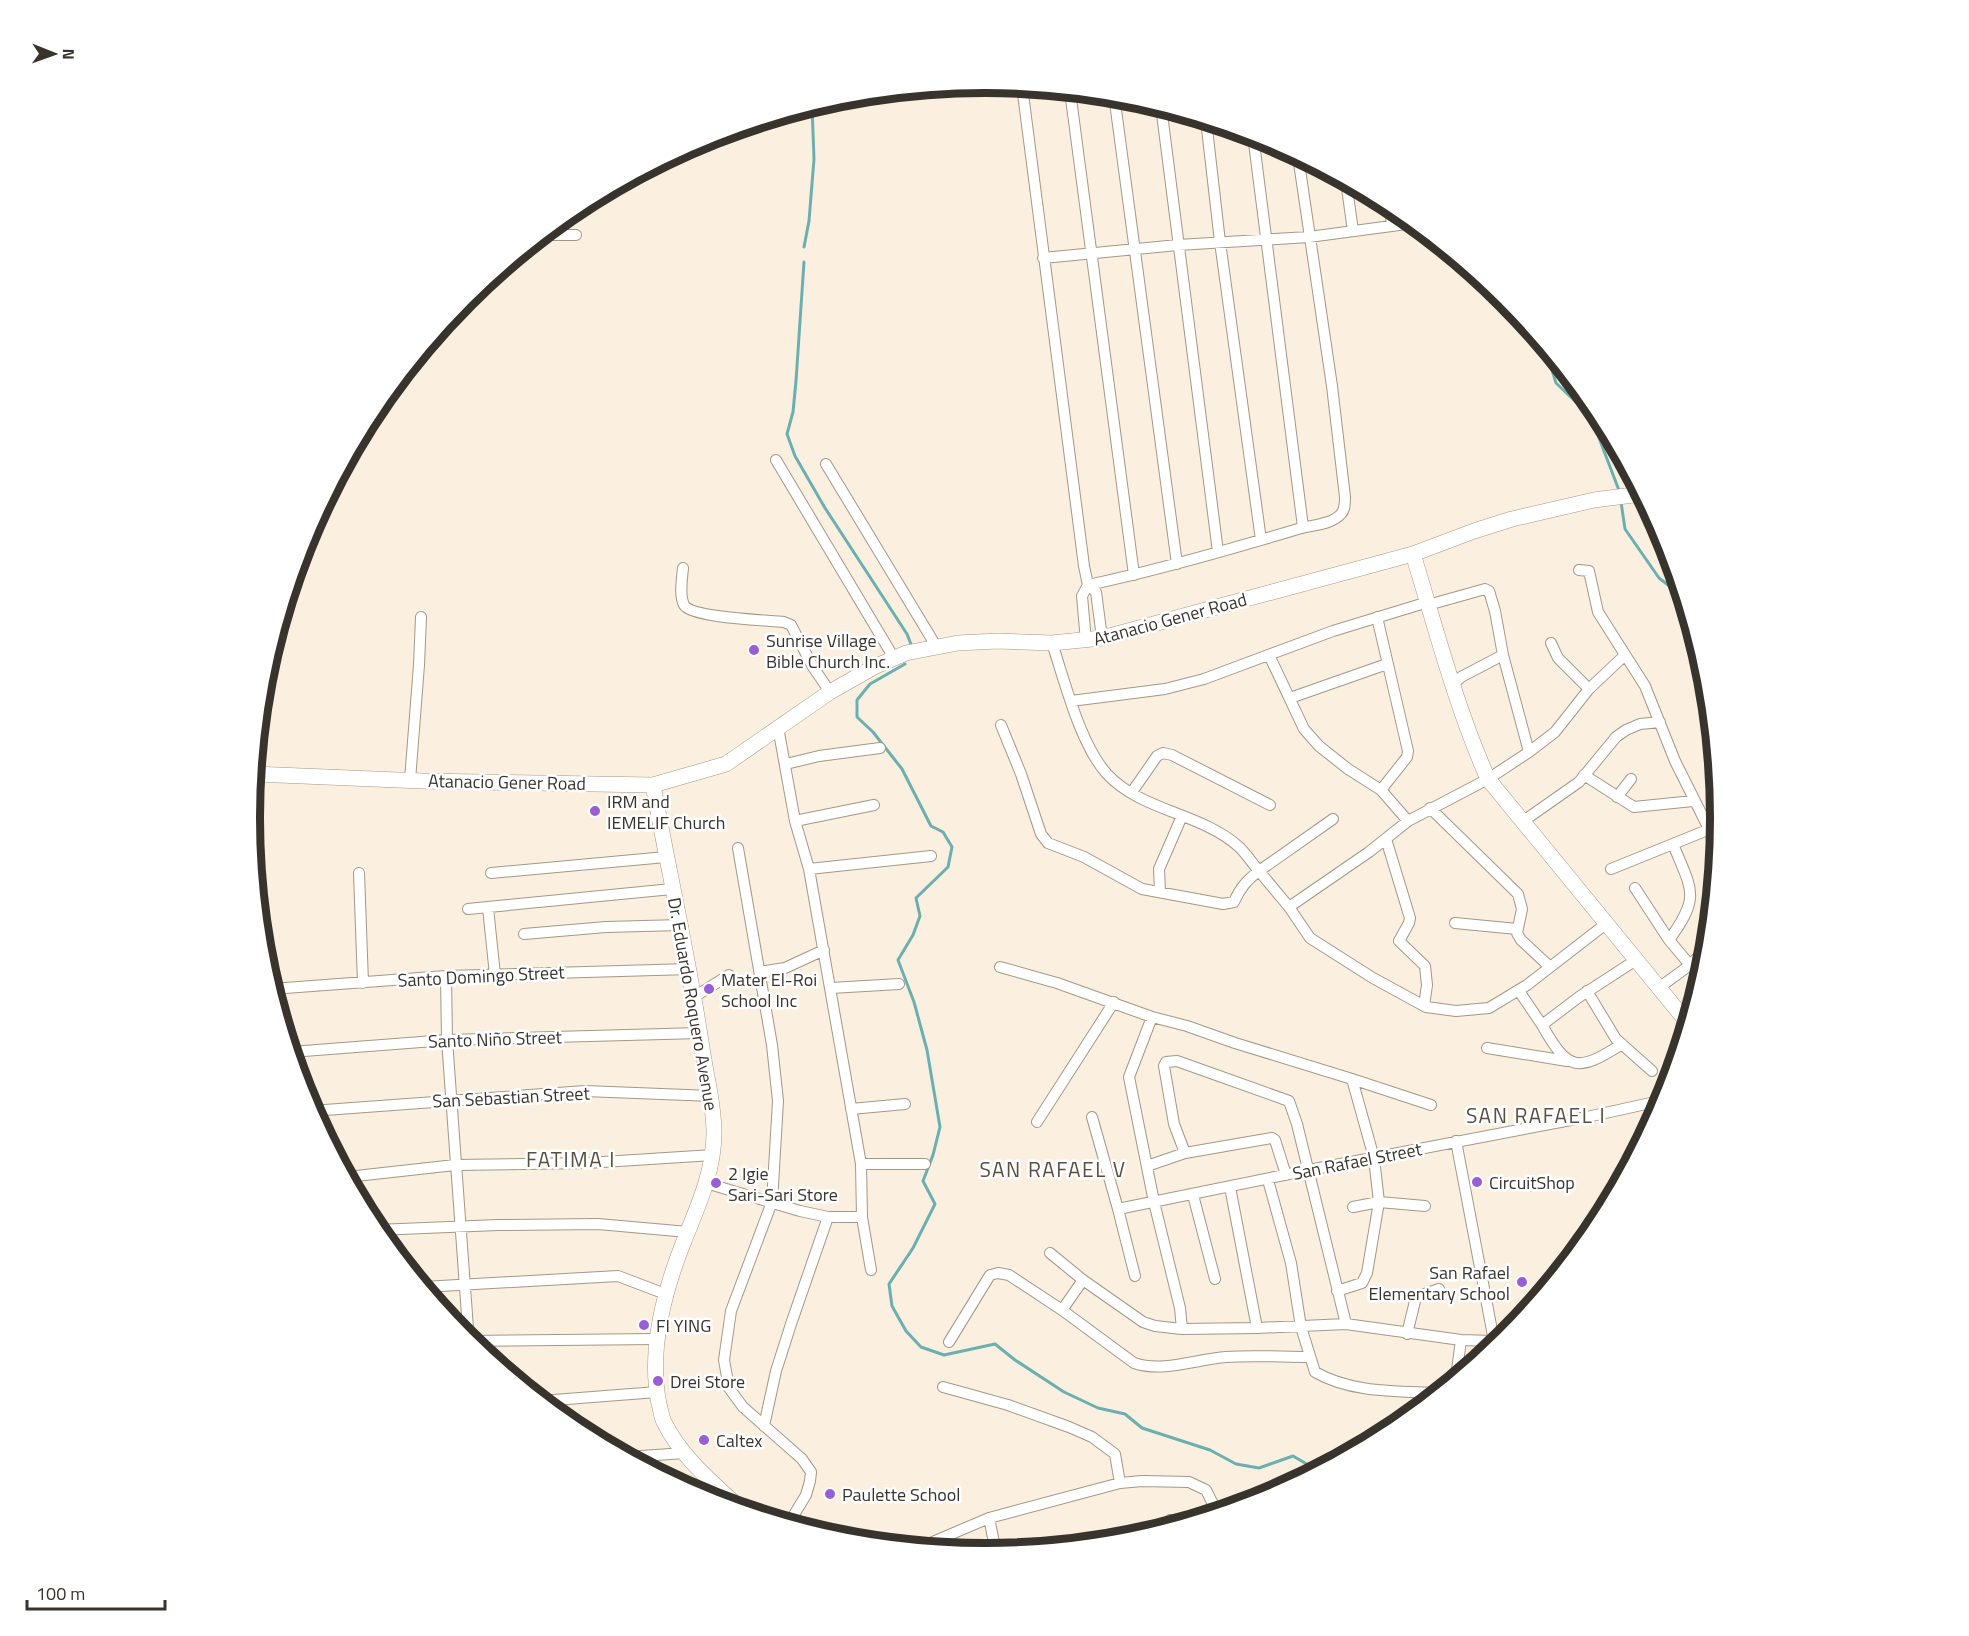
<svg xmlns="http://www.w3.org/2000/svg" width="1969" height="1636" viewBox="0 0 1969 1636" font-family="'Titillium Web',sans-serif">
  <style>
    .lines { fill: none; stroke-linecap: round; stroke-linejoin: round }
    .stream { stroke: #6cafb0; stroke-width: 3 }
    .street-casing { stroke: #a29887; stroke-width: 12 }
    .secondary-casing { stroke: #a29887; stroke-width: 16 }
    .street { stroke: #fff; stroke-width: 10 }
    .secondary { stroke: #fff; stroke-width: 15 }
    .poi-dot { fill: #975ed5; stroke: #fff; stroke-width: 2 }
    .labels { text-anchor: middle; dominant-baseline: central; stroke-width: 5; stroke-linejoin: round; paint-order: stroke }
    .street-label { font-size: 18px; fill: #38342d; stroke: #fff }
    .poi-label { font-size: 18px; fill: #38342d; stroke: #fff; text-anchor: start }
    .quarter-label { font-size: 21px; letter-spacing: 1.5px; fill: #584f41; stroke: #fff }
    .rim { fill: none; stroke: #38342d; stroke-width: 8 }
  </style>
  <rect width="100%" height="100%" fill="#fbf0df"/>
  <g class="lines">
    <path class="stream" d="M804,247L809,221L814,159L812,105
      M804,262L796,381L793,412L787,434L795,456L825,508L907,634L912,647
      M1545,347L1556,383L1580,406L1596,430L1620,493
      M1621,502L1625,529L1659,578L1681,595L1704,676L1709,709
      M905,664L870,684L857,700V717L873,732L902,769L931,826L943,832L952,847L948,867L916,898L920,916L913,935L898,960L914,1002L927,1050L940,1127L933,1155L923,1181L935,1204L913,1248L889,1284L892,1306L906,1331L921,1347L944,1355L995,1344L1015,1360L1064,1392L1098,1408L1125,1414L1142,1428L1210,1450L1236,1464L1259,1468L1293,1456L1317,1470"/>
    <g class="street-casing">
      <path id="street" d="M1022,86L1084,566L1088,585L1096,592L1102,638
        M1070,91L1134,575
        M1114,95L1177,564
        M1161,106L1218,552
        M1206,120L1220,242L1261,540
        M1253,135L1303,527
        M1346,181L1353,231
        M1390,205L1392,226
        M541,235H576
        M1043,258L1178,245L1309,237L1414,223
        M776,460L894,658
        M826,464L936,646
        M683,568C682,579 679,595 684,605C692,618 766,620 784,622L791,625L813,667L830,692
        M1579,570L1589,571L1598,612L1645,686L1675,761L1717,845
        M1088,585C1159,570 1228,550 1298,529C1311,525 1331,525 1341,514C1345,510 1345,503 1345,497L1332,386L1298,156
        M1428,605L1485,589L1489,591L1495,611L1503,655L1529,752
        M1377,617L1408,751L1407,757L1381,790
        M1086,641L1082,596L1088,585
        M1052,643C1065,682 1080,744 1107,774C1141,811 1201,813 1238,846C1246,853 1252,863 1259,871L1333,819
        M1551,643L1558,658L1589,689
        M1269,655L1304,729L1319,746L1348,769L1381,790L1408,821
        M1453,685L1461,677L1503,655
        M1290,698L1387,664
        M1071,701L1165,689L1204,679L1333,631L1428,602
        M1001,725L1021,774L1041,834L1048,843L1084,857L1142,889L1223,904L1234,902C1240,888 1247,880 1259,871L1289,907L1310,938L1373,978L1426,1007L1456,1011L1489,1008L1527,985L1607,923
        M786,764L819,756L880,748
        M1584,775L1634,807L1693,801
        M410,780L419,665L421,617
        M1132,792L1157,756L1163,753L1172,755L1270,805
        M1617,797L1631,779
        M1430,808L1518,894L1522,909L1517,933L1521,940L1550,967
        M795,821L874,805
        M1522,822L1579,782L1616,737L1626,730L1640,724L1660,722
        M1386,839L1410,918L1409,923L1399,941L1425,966L1427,985L1424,1006
        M738,848L772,1045L778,1101L772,1202L731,1311L724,1360L729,1388L743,1407L802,1459L811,1472L810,1481L806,1495L789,1523
        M809,869L931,856
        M1611,869L1710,829
        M359,873L363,983
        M491,873L666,857
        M1635,888L1669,940L1690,965
        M1160,892L1159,869L1182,816
        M1289,907L1369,852L1408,821L1488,779L1529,752L1555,732L1589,689L1625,655
        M488,908L495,975
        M468,909L672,889
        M1455,923L1517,929
        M524,934L606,927L681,925
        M1669,940C1701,896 1692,891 1673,844
        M1000,967L1057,983L1152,1017L1187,1026L1235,1043L1352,1079L1374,1158L1379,1202L1367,1273L1362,1283L1337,1291
        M760,972L785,968L824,950
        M446,976L447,1040L469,1342
        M1660,987L1690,965L1707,948
        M831,988L899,984
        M272,989L446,976L690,969
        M1519,991L1542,1025L1579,997L1636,960
        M1587,991L1616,1039L1652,1071
        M694,997L729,975
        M1152,1017L1129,1077L1154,1202L1180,1308L1182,1329
        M1542,1025C1568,1071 1577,1073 1622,1044
        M1487,1048L1567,1061
        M291,1052L447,1040L700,1033
        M1352,1079L1431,1105
        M851,1109L905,1104
        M311,1111L585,1091L712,1096
        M1092,1117L1118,1209
        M1037,1122L1114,1002
        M1456,1141L1494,1341H1500
        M1185,1153L1174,1124L1164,1066L1166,1062L1177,1061L1289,1101L1297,1124L1346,1324L1461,1340L1494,1341
        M861,1164H925
        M1147,1166L1185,1153L1272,1138L1275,1140L1286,1175
        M347,1177L455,1165L587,1163L713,1155
        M1268,1180L1291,1263L1301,1327L1315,1372C1351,1393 1397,1391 1437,1393
        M706,1183L800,1211L828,1217H862L861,1164L809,869L795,821L778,727
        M1230,1187L1257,1328
        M1193,1195L1215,1279
        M1353,1207L1379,1202L1425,1206
        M862,1217L871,1270
        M376,1230L498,1225L598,1224L688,1232
        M1050,1253L1083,1280L1143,1322L1155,1326L1182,1329L1257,1328L1346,1324
        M1135,1276L1118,1209L1309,1170L1587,1117L1664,1100
        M1083,1280L1062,1310L1134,1363C1163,1373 1197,1359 1226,1357C1253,1355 1282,1357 1309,1357
        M423,1287L618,1276L668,1295
        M1407,1334L1416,1297L1439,1289
        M469,1341L657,1339
        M949,1342L990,1275L998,1273L1009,1275L1062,1310
        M1456,1378L1461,1340
        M943,1387L1008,1405L1069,1427L1092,1437L1115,1454L1120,1483
        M541,1401L657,1392
        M764,1426L776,1371L791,1324L828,1217
        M626,1457L685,1453
        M989,1518L996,1552
        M1170,1520L1185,1522
        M930,1548L928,1544L935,1541L989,1518L1120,1483L1142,1481L1189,1482L1206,1490L1217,1512"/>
    </g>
    <g class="secondary-casing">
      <path id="secondary" d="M1413,554C1436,629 1456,707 1488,779L1687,1022
        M253,774L422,781L653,785L726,764L830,692L874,667L906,653L958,643L998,641L1052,643L1102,638L1413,554L1474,531L1512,519L1594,500L1641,494
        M653,785C669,873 689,960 702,1048C706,1076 714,1103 714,1133C714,1171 698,1206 684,1241C664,1291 648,1350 659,1404C661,1410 661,1416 664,1422C681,1457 713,1483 741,1509"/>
    </g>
    <use href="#street" class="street"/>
    <use href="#secondary" class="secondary"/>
  </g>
  <g class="poi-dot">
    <circle cx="754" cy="650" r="6"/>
    <circle cx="595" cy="811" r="6"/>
    <circle cx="709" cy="989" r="6"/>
    <circle cx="1477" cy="1182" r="6"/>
    <circle cx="716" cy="1183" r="6"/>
    <circle cx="1522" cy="1282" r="6"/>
    <circle cx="644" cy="1325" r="6"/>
    <circle cx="658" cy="1381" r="6"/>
    <circle cx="704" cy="1440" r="6"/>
    <circle cx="830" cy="1494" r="6"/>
  </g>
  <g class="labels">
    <g class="street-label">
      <text transform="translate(1170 619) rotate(-15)">Atanacio Gener Road</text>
      <text transform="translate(507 782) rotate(1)">Atanacio Gener Road</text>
      <text transform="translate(481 976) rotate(-3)">Santo Domingo Street</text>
      <text transform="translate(693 1004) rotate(80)">Dr. Eduardo Roquero Avenue</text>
      <text transform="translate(495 1039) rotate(-2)">Santo Niño Street</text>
      <text transform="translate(511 1097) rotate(-3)">San Sebastian Street</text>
      <text transform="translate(1357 1161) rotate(-11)">San Rafael Street</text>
    </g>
    <g class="poi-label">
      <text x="766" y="640">Sunrise Village<tspan x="766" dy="21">Bible Church Inc.</tspan></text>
      <text x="607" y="801">IRM and<tspan x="607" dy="21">IEMELIF Church</tspan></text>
      <text x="721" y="979">Mater El-Roi<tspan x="721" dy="21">School Inc</tspan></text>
      <text x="728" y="1173">2 Igie<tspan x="728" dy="21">Sari-Sari Store</tspan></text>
      <text x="1489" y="1182">CircuitShop</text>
      <text x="1510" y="1272" text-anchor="end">San Rafael<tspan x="1510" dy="21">Elementary School</tspan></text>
      <text x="656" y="1325">FI YING</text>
      <text x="670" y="1381">Drei Store</text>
      <text x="716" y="1440">Caltex</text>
      <text x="842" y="1494">Paulette School</text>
    </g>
    <g class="quarter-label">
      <text x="1536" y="1115">SAN RAFAEL I</text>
      <text x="571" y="1159">FATIMA I</text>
      <text x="1053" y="1169">SAN RAFAEL V</text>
    </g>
  </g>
  <path d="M0 0H1969V1636H0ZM260 818a725 725 0 1 1 1450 0a725 725 0 1 1-1450 0Z" fill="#fff" fill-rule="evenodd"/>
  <path class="rim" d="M260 818a725 725 0 1 1 1450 0a725 725 0 1 1-1450 0Z"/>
  <g transform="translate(54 54) rotate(91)" stroke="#ffffff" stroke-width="4.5" paint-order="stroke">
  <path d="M0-4.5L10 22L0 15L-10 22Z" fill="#38342d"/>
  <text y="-9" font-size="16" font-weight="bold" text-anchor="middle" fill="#38342d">N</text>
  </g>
  <path d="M27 1600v9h138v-9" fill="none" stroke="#38342d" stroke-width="3"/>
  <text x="36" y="1600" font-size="18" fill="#38342d" stroke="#ffffff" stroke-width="4.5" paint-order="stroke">100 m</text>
</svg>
